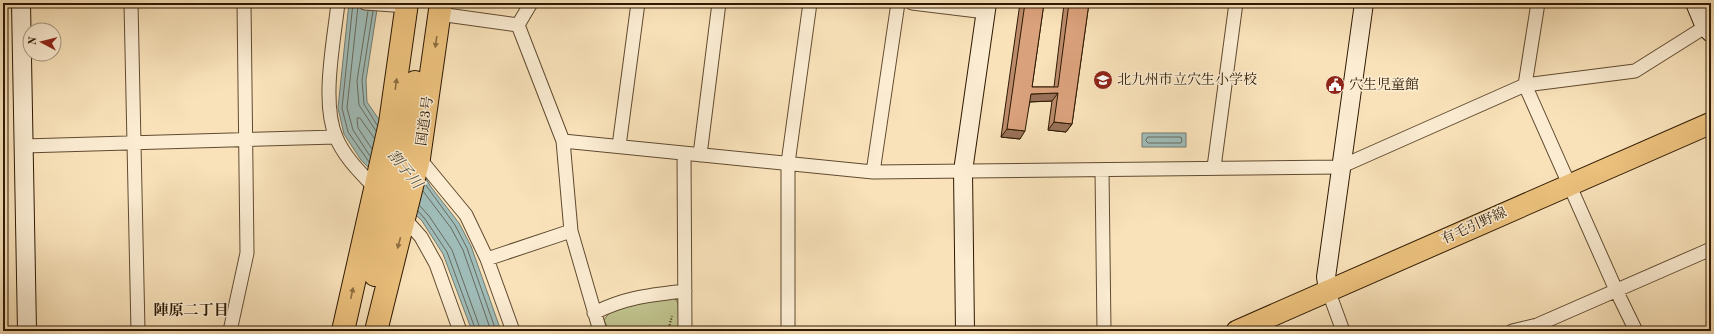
<svg xmlns="http://www.w3.org/2000/svg" width="1714" height="334" viewBox="0 0 1714 334" font-family="'Old Standard TT','Noto Serif JP',serif">
  <style>
    .green { fill: #c0c38e; stroke: #776e48 }
    .water { fill: #a0bcb8; stroke: #727b6f }
    .lines { fill: none; stroke-linecap: round; stroke-linejoin: round }
    .shore { stroke: #676a5d; stroke-width: 1 }
    .street-casing { stroke: #614b30; stroke-width: 15 }
    .secondary-casing { stroke: #2e1902; stroke-width: 20 }
    .primary-casing { stroke: #2e1902; stroke-width: 23 }
    .highway-casing { stroke: #2e1902; stroke-width: 24 }
    .path { stroke: #2e1902; stroke-width: 2; stroke-dasharray: 1 2; stroke-linecap: butt }
    .street { stroke: #fbecd2; stroke-width: 13 }
    .secondary { stroke: #fbecd2; stroke-width: 18 }
    .primary { stroke: #ecc17d; stroke-width: 21 }
    .highway { stroke: #ecc17d; stroke-width: 22 }
    .wall { fill: #bb8b6b; stroke: #2e1902 }
    .shaded-wall { fill: #997157; stroke: #2e1902 }
    .building { fill: #daa27c; stroke: #2e1902 }
    .oneway { fill: #8d6d40 }
    .labels { text-anchor: middle; dominant-baseline: central; stroke-width: 3; stroke-linejoin: round; paint-order: stroke }
    .poi-label { font-size: 14px; fill: #2e1902; stroke: #fbecd2; text-anchor: start }
    .street-label { font-size: 14px; fill: #2e1902; stroke: #fbecd2 }
    .water-label { font-size: 15px; font-style: italic; fill: #565242; stroke: #fbecd2 }
    .neighbourhood-label { font-size: 15px; font-weight: bold; fill: #2e1902; stroke: #fbecd2 }
  </style>
  <rect width="100%" height="100%" fill="#f9e2ba"/>
  <filter id="stains"><feTurbulence type="fractalNoise" baseFrequency=".005" numOctaves="4"/><feColorMatrix values="0 0 0 0 .2 0 0 0 0 .09 0 0 0 0 .02 0 0 0 .5 -.17"/></filter>
  <radialGradient id="worn" r=".72"><stop offset=".6" stop-color="#630" stop-opacity="0"/><stop offset="1" stop-color="#630" stop-opacity=".3"/></radialGradient>
  <path class="green" d="M674,297L678,303L679,331H609L604,320C614,301 655,300 674,297Z"/>
  <path class="water" d="M349,3H378L366,80L367,102L380,121L417,164L431,187L459,223L471,246L501,331H472L443,254L422,221L361,160L344,134L338,108Z
    M1142,133H1186V147H1142Z"/>
  <g class="lines">
    <path class="shore" d="M353,3L342,108L348,132L369,162
      M358,6L347,108L353,130L370,156
      M368,11L357,81L359,105L376,131
      M373,11L362,80L364,104L377,125
      M1148,137H1181L1182,141L1181,143H1148L1146,141Z
      M372,149L358,128L357,118H360L374,138
      M425,184L455,225L467,248L496,331
      M423,191L451,228L463,250L491,331
      M420,206L429,216L452,250L481,331
      M418,211L425,219L447,252L476,331"/>
    <g class="street-casing">
      <path id="street" d="M131,3L138,331
        M338,3C334,41 321,102 336,137C344,157 361,173 375,188
        M365,3L407,6
        M531,3L518,25L563,141L571,231L600,331
        M912,3L986,12
        M1538,3L1525,85L1616,290L1636,331
        M439,14L518,25
        M563,141L873,172L1340,167L1525,85L1635,71L1705,27
        M24,146L336,137
        M619,146L638,3
        M684,154L685,331
        M700,155L719,3
        M419,158L466,215L487,259L513,331
        M1214,167L1236,3
        M1102,170L1104,331
        M873,172L898,3
        M405,219L421,237L436,264L460,331
        M487,259L571,231
        M1328,290L1343,331
        M594,313C626,297 650,295 685,291
        M230,331L247,253L244,3
        M788,331V163L810,3
        M1512,331L1537,325L1711,249"/>
    </g>
    <g class="secondary-casing">
      <path id="secondary" d="M21,3L27,331
        M1695,3L1705,27L1711,33
        M1328,290L1326,277L1328,263L1364,3
        M965,331L963,171L987,3"/>
    </g>
    <g class="primary-casing">
      <path id="primary" d="M1237,331L1711,123"/>
    </g>
    <g class="highway-casing">
      <path id="highway" d="M375,275L402,162L415,82
        M343,331L390,123L407,3
        M376,331L419,158L441,3"/>
    </g>
    <path class="path" d="M668,331L672,316"/>
    <use href="#street" class="street"/>
    <use href="#secondary" class="secondary"/>
    <use href="#primary" class="primary"/>
    <use href="#highway" class="highway"/>
  </g>
  <path class="wall" d="M1020,3H1044L1032,87H1054L1064,4L1055,3H1089L1072,124L1066,132L1048,130L1052,101L1030,102L1020,139L1001,137Z"/>
  <path class="shaded-wall" d="M1055,3H1065L1064,4Z
    M1058,93L1052,101L1025,102L1031,94Z
    M1054,122L1072,124L1066,132L1048,130Z
    M1007,129L1025,131L1020,139L1001,137Z"/>
  <path class="building" d="M1025,3H1044L1032,87H1058L1069,3H1089L1072,124L1054,122L1058,93L1031,94L1025,131L1007,129Z"/>
  <defs><path id="oneway-solid" d="M-6-.8H1V-3.2L6.5 0L1 3.2V.8H-6Z"/></defs>
  <g class="oneway">
    <use href="#oneway-solid" transform="translate(436 42) rotate(98)"/>
    <use href="#oneway-solid" transform="translate(396 84) rotate(-82)"/>
    <use href="#oneway-solid" transform="translate(399 243) rotate(105)"/>
    <use href="#oneway-solid" transform="translate(352 293) rotate(-78)"/>
  </g>
  <defs>
    <g id="school-disc" transform="scale(1)"><circle r="9.5" fill="#8f2418" stroke="#fbecd2"/><path d="M0-5L7-2L0 1L-7-2ZM-4 1L0 2.5L4 1V4Q0 6-4 4Z" fill="#fff"/></g>
    <g id="civic-disc" transform="scale(1)"><circle r="9.5" fill="#8f2418" stroke="#fbecd2"/><path d="M-.6-6.5H3V-4.5H.6V-3L4-1V1h2V6H-6V1h2V-1L-.6-3ZM-1.2 2.5V6h2.4V2.5Z" fill="#fff"/></g>
  </defs>
  <g fill-rule="evenodd">
    <use href="#school-disc" x="1103" y="80"/>
    <use href="#civic-disc" x="1335" y="85"/>
  </g>
  <g class="labels">
    <g class="poi-label">
      <text x="1117" y="80">北九州市立穴生小学校</text>
      <text x="1349" y="85">穴生児童館</text>
    </g>
    <g class="street-label">
      <text transform="translate(425 121) rotate(-82)">国道3号</text>
      <text transform="translate(1474 226) rotate(-24)">有毛引野線</text>
    </g>
    <g class="water-label">
      <text transform="translate(404 170) rotate(51)">割子川</text>
    </g>
    <g class="neighbourhood-label">
      <text x="191" y="311">陣原二丁目</text>
    </g>
  </g>
  <rect width="1714" height="334" fill="none" stroke="#f9e2ba" stroke-width="16"/>
  <rect x="4" y="4" width="1706" height="326" fill="none" stroke="#2e1902" stroke-width="2"/>
  <rect x="8" y="8" width="1698" height="318" fill="none" stroke="#2e1902"/>
  <g transform="translate(42 42) rotate(277)"><circle r="19" fill="#fbecd2" stroke="#a9987f"/>
  <path d="M0-3L7 15L0 10L-7 15Z" fill="#8f2418"/>
  <text y="-6" font-size="11" font-weight="bold" text-anchor="middle" fill="#2e1902">N</text>
  </g>
  <rect width="100%" height="100%" filter="url(#stains)"/>
  <rect width="100%" height="100%" fill="url(#worn)"/>
</svg>
